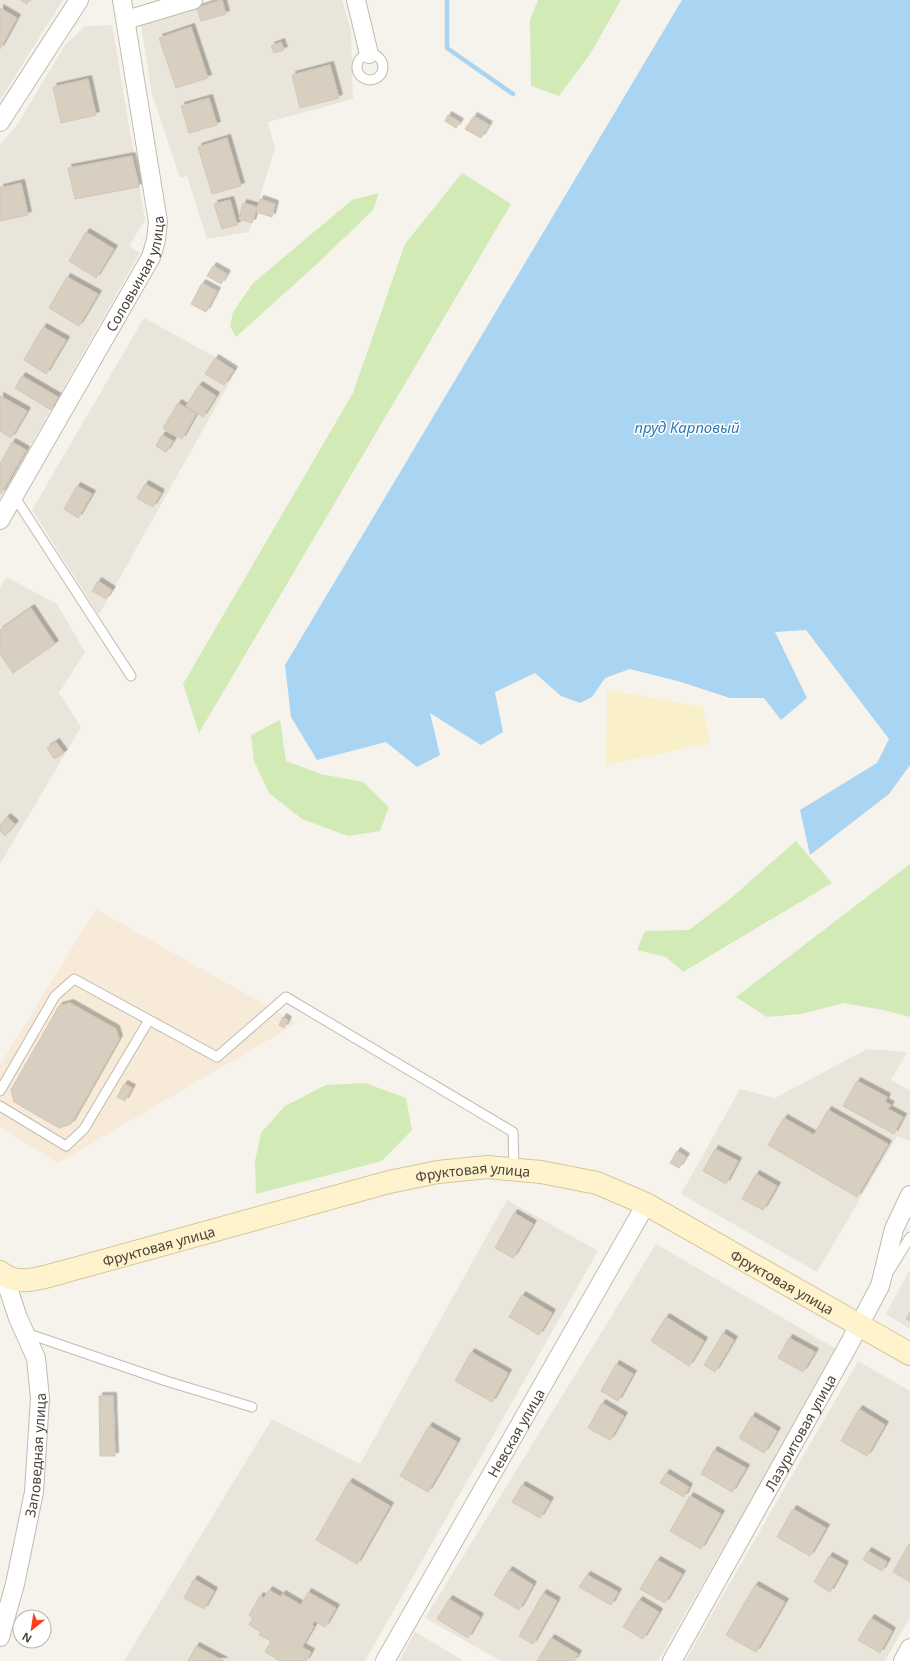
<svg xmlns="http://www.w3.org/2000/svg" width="910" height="1661" viewBox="0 0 910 1661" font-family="'Noto Sans',sans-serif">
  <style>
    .residential { fill: #eae5da }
    .commercial { fill: #f7ead8 }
    .green { fill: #d2eab5 }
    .sand { fill: #f9efc9 }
    .water { fill: #a9d4f2 }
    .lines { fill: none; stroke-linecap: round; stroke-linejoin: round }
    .stream { stroke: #a9d4f2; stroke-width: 4.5 }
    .building { fill: #d8cfc1; stroke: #d3c7b4; filter: url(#shadow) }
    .lane-casing { stroke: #c2bbae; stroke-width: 11 }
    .street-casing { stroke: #c2bbae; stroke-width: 20 }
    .secondary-casing { stroke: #d6c79b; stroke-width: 24 }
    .lane { stroke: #fff; stroke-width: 9 }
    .street { stroke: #fff; stroke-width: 18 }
    .secondary { stroke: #fff3cd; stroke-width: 22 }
    .labels { text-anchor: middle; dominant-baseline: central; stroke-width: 3; stroke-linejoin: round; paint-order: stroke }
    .street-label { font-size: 14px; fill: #4b4439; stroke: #fff }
    .water-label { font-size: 15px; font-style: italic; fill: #2e7ab2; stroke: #fff }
  </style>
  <defs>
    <filter id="shadow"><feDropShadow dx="3.5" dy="-3.5" stdDeviation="0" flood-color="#0004"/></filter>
  </defs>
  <rect width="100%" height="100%" fill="#f6f3ec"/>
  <path class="residential" d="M0,0H63L0,100Z
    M225,0H342L351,30L353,99L268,122L275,148L249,232L207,239L187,176L180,178L152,94L141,25Z
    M112,25L145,220L129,246L140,253L0,499V145L17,125L65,45L85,26Z
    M144,318L237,369L99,615L32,510Z
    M6,577L57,604L85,652L59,693L81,727L0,864V588Z
    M867,1049L907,1052L891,1080L910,1090V1141L897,1136L817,1272L681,1194L740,1089L775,1098Z
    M507,1200L598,1251L365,1661H124L272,1419L360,1464Z
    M656,1244L838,1350L658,1661H501L425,1618Z
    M910,1269V1329L886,1314Z
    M858,1361L910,1391V1617L885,1661H685Z
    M415,1632L464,1661H399Z"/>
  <path class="commercial" d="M96,909L297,1023L58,1163L0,1127V1065Z"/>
  <path class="green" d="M538,0H621L590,54L559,96L531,86L530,20Z
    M462,173L511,204L199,733L183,684L353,393L405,244Z
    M379,193L373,210L318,263L236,337L230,326L233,312L253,283L352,200Z
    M280,720L286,761L321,774L363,782L389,807L380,831L348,836L302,819L269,793L254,761L251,735Z
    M796,841L832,883L683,972L666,957L637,950L645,931L689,930L731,898Z
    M910,864V1017L883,1010L844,1003L801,1014L767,1017L736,997Z
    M365,1083L406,1098L412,1130L382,1161L256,1194L255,1161L261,1133L285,1106L326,1085Z"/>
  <path class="sand" d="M607,690L703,707L710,743L606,765Z"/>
  <path class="water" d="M682,0H910V765L889,794L810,855L800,810L877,763L889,739L806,630L775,632L807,698L781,720L764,698H730L681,682L630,669L605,678L592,697L580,703L561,696L535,673L495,692L503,732L481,745L430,713L440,755L417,767L386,742L317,760L291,717L285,665Z"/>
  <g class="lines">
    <path class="stream" d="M447,0V48L513,94"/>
  </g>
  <path class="building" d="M20,0H29L27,4Z
    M222,0L226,14L201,21L197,8Z
    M0,8L17,18L0,49Z
    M191,27L208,78L176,88L159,38Z
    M281,42L284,50L274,53L271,46Z
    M330,65L339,98L300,108L292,75Z
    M88,79L96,115L61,123L53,87Z
    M209,98L217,125L189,133L181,106Z
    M448,115L460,122L456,128L445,121Z
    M474,116L489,125L481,138L465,129Z
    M227,138L241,186L212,194L198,147Z
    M132,156L139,187L75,199L68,168Z
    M21,183L28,215L0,221V188Z
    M260,199L275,204L272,217L256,212Z
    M230,200L237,225L222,229L214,204Z
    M243,203L257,207L252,223L239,219Z
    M86,232L114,249L96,278L69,261Z
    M213,266L227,274L221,284L207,276Z
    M67,277L98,294L79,326L49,308Z
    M202,283L217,291L206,312L191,304Z
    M43,327L66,340L46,374L24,360Z
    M215,358L234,370L224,385L205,374Z
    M22,376L58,397L51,410L15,388Z
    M199,385L216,396L203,417L186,406Z
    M0,396L27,411L11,438L0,431Z
    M178,403L196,414L182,439L163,428Z
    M162,435L173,441L166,452L156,446Z
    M12,442L26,450L1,494L0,464Z
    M145,484L161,493L153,507L137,498Z
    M77,486L92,494L78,518L64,509Z
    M98,581L112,590L106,599L92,591Z
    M31,608L55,644L13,673L0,654V630Z
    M56,742L64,753L54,759L47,748Z
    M7,817L15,824L5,836L0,831V825Z
    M70,1003L116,1029L119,1039L71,1124L59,1128L14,1102L11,1090L59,1006Z
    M283,1017L288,1020L284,1028L279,1025Z
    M857,1081L887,1097L885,1102L891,1105L888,1109L903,1117L894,1134L843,1106Z
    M124,1084L132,1088L125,1101L117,1097Z
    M828,1110L888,1144L857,1197L768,1145L784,1118L814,1135Z
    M715,1149L738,1161L726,1184L703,1171Z
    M677,1151L686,1157L679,1168L670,1163Z
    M756,1174L777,1186L763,1210L742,1199Z
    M514,1213L533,1224L513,1258L495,1248Z
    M522,1295L552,1313L539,1335L509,1317Z
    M910,1312V1321L906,1319Z
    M666,1317L704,1341L689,1366L651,1341Z
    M723,1333L734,1340L715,1372L704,1365Z
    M789,1338L815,1352L803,1372L778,1358Z
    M471,1352L508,1373L492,1402L455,1381Z
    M616,1364L633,1374L618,1401L601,1391Z
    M99,1396H113L115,1456H100Z
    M602,1403L624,1416L610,1440L588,1428Z
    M859,1409L885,1425L867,1456L841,1441Z
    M752,1416L777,1431L764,1453L739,1438Z
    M429,1426L457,1442L428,1492L400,1476Z
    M714,1450L746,1468L732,1492L701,1474Z
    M666,1473L689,1487L684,1497L660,1483Z
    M349,1482L390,1506L357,1564L316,1540Z
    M522,1485L550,1501L540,1518L512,1502Z
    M690,1496L721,1514L701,1549L670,1531Z
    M793,1509L826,1528L810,1556L777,1537Z
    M909,1544L910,1545V1582L893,1572Z
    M868,1551L887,1562L882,1571L863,1560Z
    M829,1556L845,1565L830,1592L814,1582Z
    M657,1560L682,1574L665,1603L640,1589Z
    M509,1570L533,1585L519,1610L494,1595Z
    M587,1575L618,1592L611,1605L579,1587Z
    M194,1579L214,1591L204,1609L184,1598Z
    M755,1585L785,1602L756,1652L726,1635Z
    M269,1590L281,1597L282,1594L301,1605L308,1592L336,1608L325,1627L314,1621L312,1625L314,1626L302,1647L311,1652L306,1661H280L265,1652L271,1641L259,1635L261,1632L249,1625L253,1618L249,1615L260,1596L264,1598Z
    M543,1593L557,1601L533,1644L519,1636Z
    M449,1599L480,1617L468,1638L437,1619Z
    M639,1600L659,1612L643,1639L623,1627Z
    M871,1618L892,1631L880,1653L858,1640Z
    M551,1638L578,1654L574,1661H537Z
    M196,1646L224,1661H188Z"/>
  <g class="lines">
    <g class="lane-casing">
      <path id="lane" d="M357 67a13 13 0 1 1 26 0a13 13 0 1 1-26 0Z
        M14,496L131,676
        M0,1091L55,996L74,979L217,1057L286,997L513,1132L514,1170
        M0,1106L66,1146L84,1129L149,1020
        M890,1270L910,1237
        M26,1333L166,1381L252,1407"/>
    </g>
    <g class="street-casing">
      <g id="street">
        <path d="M356,0L369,54"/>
        <path d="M126,20L193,0"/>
        <path d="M0,122L79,0"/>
        <path id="s1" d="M0,520L151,257L156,240L158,222L122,0"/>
        <path id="s2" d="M0,1637L15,1584L34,1492L40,1398L36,1358L18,1318L4,1276"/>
        <path id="s3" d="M385,1661L646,1204"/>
        <path id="s4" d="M672,1661L848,1346L880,1286L894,1229L910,1195"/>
        <path d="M903,1661L910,1648"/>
      </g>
    </g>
    <g class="secondary-casing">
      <g id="secondary">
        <path id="s5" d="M0,1272C18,1288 43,1277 63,1272L389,1182L438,1172L487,1167L541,1172L597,1183L646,1204L910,1354"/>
      </g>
    </g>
    <use href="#lane" class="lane"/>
    <use href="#street" class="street"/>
    <use href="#secondary" class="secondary"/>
  </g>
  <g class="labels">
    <g class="street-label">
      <text stroke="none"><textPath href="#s1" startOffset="282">Соловьиная улица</textPath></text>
      <text stroke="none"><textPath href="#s5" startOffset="489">Фруктовая улица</textPath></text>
      <text stroke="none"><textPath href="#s5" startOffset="165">Фруктовая улица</textPath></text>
      <text stroke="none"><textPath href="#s5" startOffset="825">Фруктовая улица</textPath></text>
      <text stroke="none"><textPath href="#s3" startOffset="263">Невская улица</textPath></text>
      <text stroke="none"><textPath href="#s4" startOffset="262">Лазуритовая улица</textPath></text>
      <text stroke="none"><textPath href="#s2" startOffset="186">Заповедная улица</textPath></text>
    </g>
    <g class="water-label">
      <text x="687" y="427">пруд Карповый</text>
    </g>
  </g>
  <g transform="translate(32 1629) rotate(210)"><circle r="19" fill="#ffffff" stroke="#b7b4b0"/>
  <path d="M0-3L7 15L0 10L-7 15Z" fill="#fc3f1d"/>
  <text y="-6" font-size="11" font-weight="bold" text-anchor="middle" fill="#4b4439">N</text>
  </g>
</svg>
